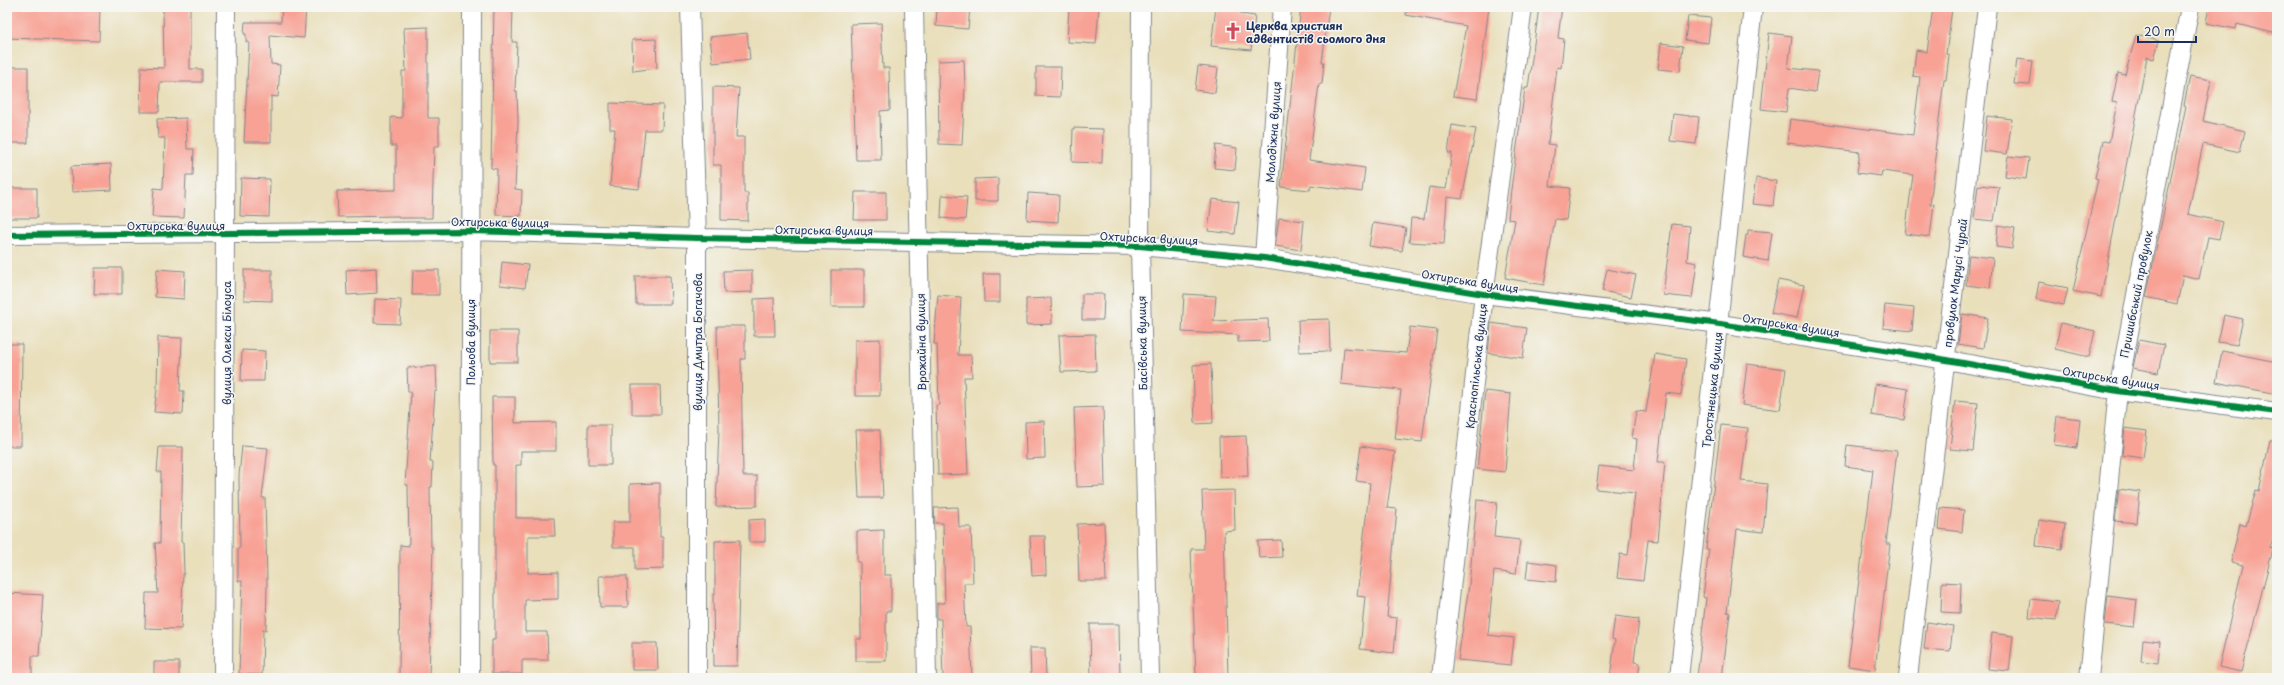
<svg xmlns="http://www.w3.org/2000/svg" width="2284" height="685" viewBox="0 0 2284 685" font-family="'Playpen Sans',sans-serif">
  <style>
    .building { fill: #f8a295 }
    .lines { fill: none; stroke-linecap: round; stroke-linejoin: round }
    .street-casing { stroke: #82878c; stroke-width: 20 }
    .street { stroke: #fff; stroke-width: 18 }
    .cycleway-casing { stroke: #f6f6f2; stroke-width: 8 }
    .cycleway { stroke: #00873e; stroke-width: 6 }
    .labels { text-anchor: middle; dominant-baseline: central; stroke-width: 3; stroke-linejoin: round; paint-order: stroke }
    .poi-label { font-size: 11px; font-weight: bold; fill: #1b2f5e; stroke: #f6f6f2; text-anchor: start }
    .street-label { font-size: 11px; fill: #1b2f5e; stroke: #f6f6f2 }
  </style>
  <rect width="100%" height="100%" fill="#f6f6f2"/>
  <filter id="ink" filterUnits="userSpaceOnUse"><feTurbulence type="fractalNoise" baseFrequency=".025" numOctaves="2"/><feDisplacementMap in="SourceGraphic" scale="8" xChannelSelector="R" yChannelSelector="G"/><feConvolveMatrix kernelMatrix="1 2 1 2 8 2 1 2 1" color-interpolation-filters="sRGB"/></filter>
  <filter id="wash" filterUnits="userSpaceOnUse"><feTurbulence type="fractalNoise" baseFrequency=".012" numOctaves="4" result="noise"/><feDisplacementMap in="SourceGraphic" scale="16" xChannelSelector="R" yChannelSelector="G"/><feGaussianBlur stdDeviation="0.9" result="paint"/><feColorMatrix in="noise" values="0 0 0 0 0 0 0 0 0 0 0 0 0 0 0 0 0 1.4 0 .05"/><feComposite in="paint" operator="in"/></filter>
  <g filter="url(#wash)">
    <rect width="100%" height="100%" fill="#e9dfbb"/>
    <g id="blocks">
      <path class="building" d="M7,7H100L99,41L7,38Z
        M163,7H190V69H202V82H160L159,112H140L141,67L164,68Z
        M282,7H306L304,38L270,35L271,64L280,65L278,97L271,96V142H244L249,42H246V34H244L245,22H281Z
        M494,7H513L512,42H517L515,91H517L518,121L515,189L522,190L521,216L496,215L497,169L491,168Z
        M937,7H970L968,29L936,26Z
        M1069,7L1099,8L1096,44L1067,42Z
        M1216,7H1242L1241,14L1255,16L1251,50L1211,46Z
        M1301,7H1329L1322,62H1324L1322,84H1319L1309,160L1365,168L1362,192L1311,185L1310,190L1281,187Z
        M1407,7H1489L1477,99L1453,96L1466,26L1406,15Z
        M1539,7H1562L1558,38L1564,39L1561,68L1557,67L1548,144L1555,145L1550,186L1570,188L1566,220L1555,219L1544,285L1505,278L1515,220L1508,219L1511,189L1525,88H1528Z
        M1933,7L1952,9L1946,54L1949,55L1946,80H1944L1935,150H1937L1930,204H1934L1930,237L1905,234L1913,175L1882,171L1881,176L1857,173L1860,152L1787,143L1790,119L1913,135L1920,77L1913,76L1916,50L1927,52Z
        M2209,7H2259L2277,11V34L2237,24L2236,29L2206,23Z
        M1688,16L1711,18L1708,43L1685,40Z
        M881,23L883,68H889L890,110L880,111L881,160H856L851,24Z
        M428,27V118H439V146H434L432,218H399V216L338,217L337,191L396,190V146H391V117L402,118V71H406L404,28Z
        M747,33L750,59L713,63L710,37Z
        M1769,33L1792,36L1788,68L1818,71L1815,92L1789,88L1786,112L1761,109Z
        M2136,35L2159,41L2154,59L2147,57L2101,297L2073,291L2098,179L2095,178L2103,141L2109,142L2117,103L2112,102L2118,73L2125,75Z
        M656,39L657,68L633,71L632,40Z
        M1661,43L1683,46L1680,71L1658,69Z
        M2017,59L2033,61L2030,85L2014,84Z
        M964,60L965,86L962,145L939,144L938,61Z
        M1198,66L1218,68L1215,93L1195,90Z
        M7,67H28V143H7Z
        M1036,67H1061L1060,97L1036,96Z
        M2190,76L2211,80L2203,121L2245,131L2240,152L2203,144L2188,214L2223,222L2219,239L2208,237L2199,279L2183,275L2177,304L2146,297L2186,106L2184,105Z
        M713,87L739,88L736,137H744V193H748V221L721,220V165H713Z
        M610,103L663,105L662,130H645L639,189L610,186L615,129H610Z
        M1673,114L1699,117L1696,144L1670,141Z
        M1987,116L2012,119L2007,154L1983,151Z
        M186,118L187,149H194L193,175H186L184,218L152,217L154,188L163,189L165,138H158L157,119Z
        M1452,125L1476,129L1462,199L1447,197L1444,244L1409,242L1411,218L1424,219L1429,187L1446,189L1452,153H1448Z
        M1073,128L1103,129L1102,163L1072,162Z
        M1216,145L1237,148L1235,170L1214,168Z
        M2008,156L2029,158L2026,179L2005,176Z
        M111,164L112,190L72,192L71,166Z
        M241,178L270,179L269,217L240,216Z
        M998,178V201H975V179Z
        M1756,178L1776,181L1773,206L1752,204Z
        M1978,185L1999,187L1994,221L1974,219Z
        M7,188H37V218H7Z
        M855,192H886V220H854Z
        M1028,193L1059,195L1058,222L1027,220Z
        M942,195L967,197L965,220L941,218Z
        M1212,199L1239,202L1235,234L1208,231Z
        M1279,218L1304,221L1301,250L1275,246Z
        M1373,223L1406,228L1402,251L1369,246Z
        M1672,224L1690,226L1687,261L1697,263L1692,298L1663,295Z
        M1998,225L2015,228L2012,249L1996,247Z
        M1748,230L1772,232L1768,261L1743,257L1746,235H1748Z
        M1969,255L1993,258L1990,288L1966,285Z
        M502,262L528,265L525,288L500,285Z
        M95,268H122V294H94Z
        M376,268L377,293L347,295L346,270Z
        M157,269L185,271L184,299L155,297Z
        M1607,269L1636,275L1631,297L1602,291Z
        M244,270H272V301L244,300Z
        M413,270H439V295H412Z
        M752,270V292L724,293L723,271Z
        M831,270H864V307H831Z
        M983,274H1000V302H984Z
        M635,276H670L671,304H636Z
        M1778,280L1804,285L1797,318L1771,313Z
        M2039,282L2068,288L2064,305L2036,299Z
        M1082,294H1104L1103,320H1082Z
        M1184,294L1216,296L1214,321L1268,319L1269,341L1238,342V335L1182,332Z
        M938,295L961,297L958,355H971L972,377H964L968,474L938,475L936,405H939L937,344H934Z
        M774,298L775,336H754V299Z
        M1051,298L1052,324L1026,325V299Z
        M375,299L401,300L400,324L374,323Z
        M1885,305L1914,308L1912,331L1883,328Z
        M1962,314L1988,318L1983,348L1958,344Z
        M2224,315L2243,319L2237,345L2218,342Z
        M1329,319L1330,351L1299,352L1298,320Z
        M1491,323L1527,328L1523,358L1488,353Z
        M2061,323L2095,331L2089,357L2055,349Z
        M717,326H745V359H741L743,476H757V506L716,507L719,430Z
        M1410,327L1437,330L1422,442L1395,439L1401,390L1341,384L1344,348L1406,353Z
        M490,331H518V362H490Z
        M1095,334L1096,371L1061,372L1059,335Z
        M158,337L182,338L180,391H184L183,414L154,412L157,389Z
        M880,339V396H855V340Z
        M2139,340L2164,345L2158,373L2133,368Z
        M7,344H22L21,446H7Z
        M242,350L265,351L264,381H241Z
        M2222,351L2277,362V394L2216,382Z
        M1655,354L1686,359L1681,395L1666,393L1658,462H1665L1658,541L1648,540L1643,581L1617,578L1620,554L1628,555L1635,493L1596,489L1599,466L1634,470L1637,439L1632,438L1636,411L1646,412Z
        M1211,364L1213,423L1195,424L1193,365Z
        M1747,364L1786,369L1780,410L1742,405Z
        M436,366L437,391H435L430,462H433L432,487H430L431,547H433L429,678H399L400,545L409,546L408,485H405L411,392H408L407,368Z
        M1875,384L1908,389L1904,420L1871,415Z
        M632,385H660L661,414H632Z
        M1485,391L1511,394L1505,472L1477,469Z
        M492,397H515V423L556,422V451H521V465H516V518H554L555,536H528V573L558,572V599L525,600V632H547L548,660H522V674H492V640H495V465H493Z
        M1955,401L1978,403L1973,451L1950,449Z
        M1103,407L1105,486L1077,487L1074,408Z
        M2057,416L2080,419L2077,448L2054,445Z
        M1044,421L1045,458L1026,459L1025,422Z
        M588,425H611V465H588Z
        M1721,425L1748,428L1741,481L1767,484L1765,511L1763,532L1737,529L1727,612L1730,613L1722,678H1697L1706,598L1703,597L1709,549H1706Z
        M2125,428L2147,431L2143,458L2122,455Z
        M856,430H880L883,498H859Z
        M1246,436L1248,476L1220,477L1219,437Z
        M2270,440H2277V524L2270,548L2273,549L2241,672L2219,667L2243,565L2231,562L2240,524L2246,526L2256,490L2259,491Z
        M1847,445L1897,451L1886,544H1890L1875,670L1848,666L1873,470L1845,466Z
        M242,446L268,448L262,498H265L267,581L266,630H263L262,675L239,674L242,581H238V548H240L239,476Z
        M1361,446L1395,452L1387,508L1397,509L1387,617L1397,618L1394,653L1360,649L1365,597L1357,596L1370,483L1356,481Z
        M159,447H183L181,542H183L184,574H183L181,629L145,628L146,593H158L155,543H160L161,472H157Z
        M660,483V537H663V569L635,570V547H613V522H630V484Z
        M2119,489L2140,492L2137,523L2115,521Z
        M1234,490L1235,530L1224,531L1228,678H1196L1191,549H1204L1202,491Z
        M1477,500L1497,502L1494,537L1520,540L1516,574L1494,571L1488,635L1514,638L1511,665L1458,660L1469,585Z
        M958,507L959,527H971L973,583H964L966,627H970L972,678H943L941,619H937V603H945L943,523H935L934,508Z
        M1941,508L1964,510L1962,532L1939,529Z
        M765,519V542H749V520Z
        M2039,520L2065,524L2062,549L2036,546Z
        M1104,523L1106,581H1079L1077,524Z
        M884,530V575H891V611H886V661H856V639H861L860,562H857V531Z
        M1030,536H1045L1046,575L1032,576Z
        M740,540L737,666H714L713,595H715V541Z
        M1281,540L1282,557L1259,558L1258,541Z
        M1528,561L1557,565L1556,582L1526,579Z
        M599,576H627L628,607H600Z
        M1942,582L1961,583L1960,613L1941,612Z
        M7,593L43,595L39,656H32V678H7Z
        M2108,596L2137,600L2134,627L2105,624Z
        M2031,599L2058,602L2056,620L2029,617Z
        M1615,616L1639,619L1634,662L1640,663L1638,678H1610L1615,640L1612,639Z
        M1927,622L1953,626L1950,651L1924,649Z
        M1090,624H1119L1120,678H1091Z
        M1992,633L2013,636L2009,671L1988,669Z
        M2143,640L2160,642L2158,663L2141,661Z
        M632,643H657L658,670H632Z
        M1030,648H1045L1046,678H1031Z
        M154,662H179V678H154Z"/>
    </g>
  </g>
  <g filter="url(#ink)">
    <use href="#blocks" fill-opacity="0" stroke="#82878c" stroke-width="1"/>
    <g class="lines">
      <g class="street-casing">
        <path id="street" d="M690,7L697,238V678
          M914,7L927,678
          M1141,7L1140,246L1150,678
          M7,235L471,231L697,238L1140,246L1264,258L1484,294L1720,324L1947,360L2118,391L2277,412
          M1264,258L1282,7
          M223,678L226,7
          M470,678L472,7
          M1441,678L1484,294L1523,7
          M1679,678L1753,7
          M1908,678L1987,7
          M2089,678L2118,391L2190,7"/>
      </g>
      <use href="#street" class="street"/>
      <g class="cycleway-casing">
        <path id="cycleway" d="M7,235L471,231L697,238L1140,246L1264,258L1484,294L1720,324L1947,360L2118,391L2277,412"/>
      </g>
      <use href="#cycleway" class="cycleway"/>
    </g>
  </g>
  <defs>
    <g id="church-bare" transform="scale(1.38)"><path d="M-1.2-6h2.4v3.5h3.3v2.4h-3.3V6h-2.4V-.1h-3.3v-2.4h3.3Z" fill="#d1495b" stroke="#f6f6f2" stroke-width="2.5" paint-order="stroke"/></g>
  </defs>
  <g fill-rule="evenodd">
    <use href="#church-bare" x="1233" y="31"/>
  </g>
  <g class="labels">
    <g class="poi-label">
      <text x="1246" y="25">Церква християн<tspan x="1246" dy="13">адвентистів сьомого дня</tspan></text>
    </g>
    <g class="street-label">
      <text transform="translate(1273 132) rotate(-86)">Молодіжна вулиця</text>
      <text transform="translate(500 222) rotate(1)">Охтирська вулиця</text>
      <text x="176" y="225">Охтирська вулиця</text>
      <text transform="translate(824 230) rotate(1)">Охтирська вулиця</text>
      <text transform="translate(1149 238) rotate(3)">Охтирська вулиця</text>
      <text transform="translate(1470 281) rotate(9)">Охтирська вулиця</text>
      <text transform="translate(1955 283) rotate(-83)">провулок Марусі Чурай</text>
      <text transform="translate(2136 294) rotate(-79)">Пришибський провулок</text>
      <text transform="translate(1791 325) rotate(9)">Охтирська вулиця</text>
      <text transform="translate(470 342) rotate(-90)">Польова вулиця</text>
      <text transform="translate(697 342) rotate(-90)">вулиця Дмитра Богачова</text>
      <text transform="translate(921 342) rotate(-91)">Врожайна вулиця</text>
      <text transform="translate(226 343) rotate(-90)">вулиця Олекси Білоуса</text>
      <text transform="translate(1142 343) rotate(-91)">Басівська вулиця</text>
      <text transform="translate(1476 366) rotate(-84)">Краснопільська вулиця</text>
      <text transform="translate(2111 378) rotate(9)">Охтирська вулиця</text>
      <text transform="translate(1712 390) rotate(-84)">Тростянецька вулиця</text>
    </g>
  </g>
  <rect width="2284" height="685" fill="none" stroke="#f6f6f2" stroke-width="24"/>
  <path d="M2138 36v6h58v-6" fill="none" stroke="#1b2f5e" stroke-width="2"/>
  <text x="2144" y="36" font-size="12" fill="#1b2f5e" stroke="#f6f6f2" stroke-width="3" paint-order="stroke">20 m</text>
</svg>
